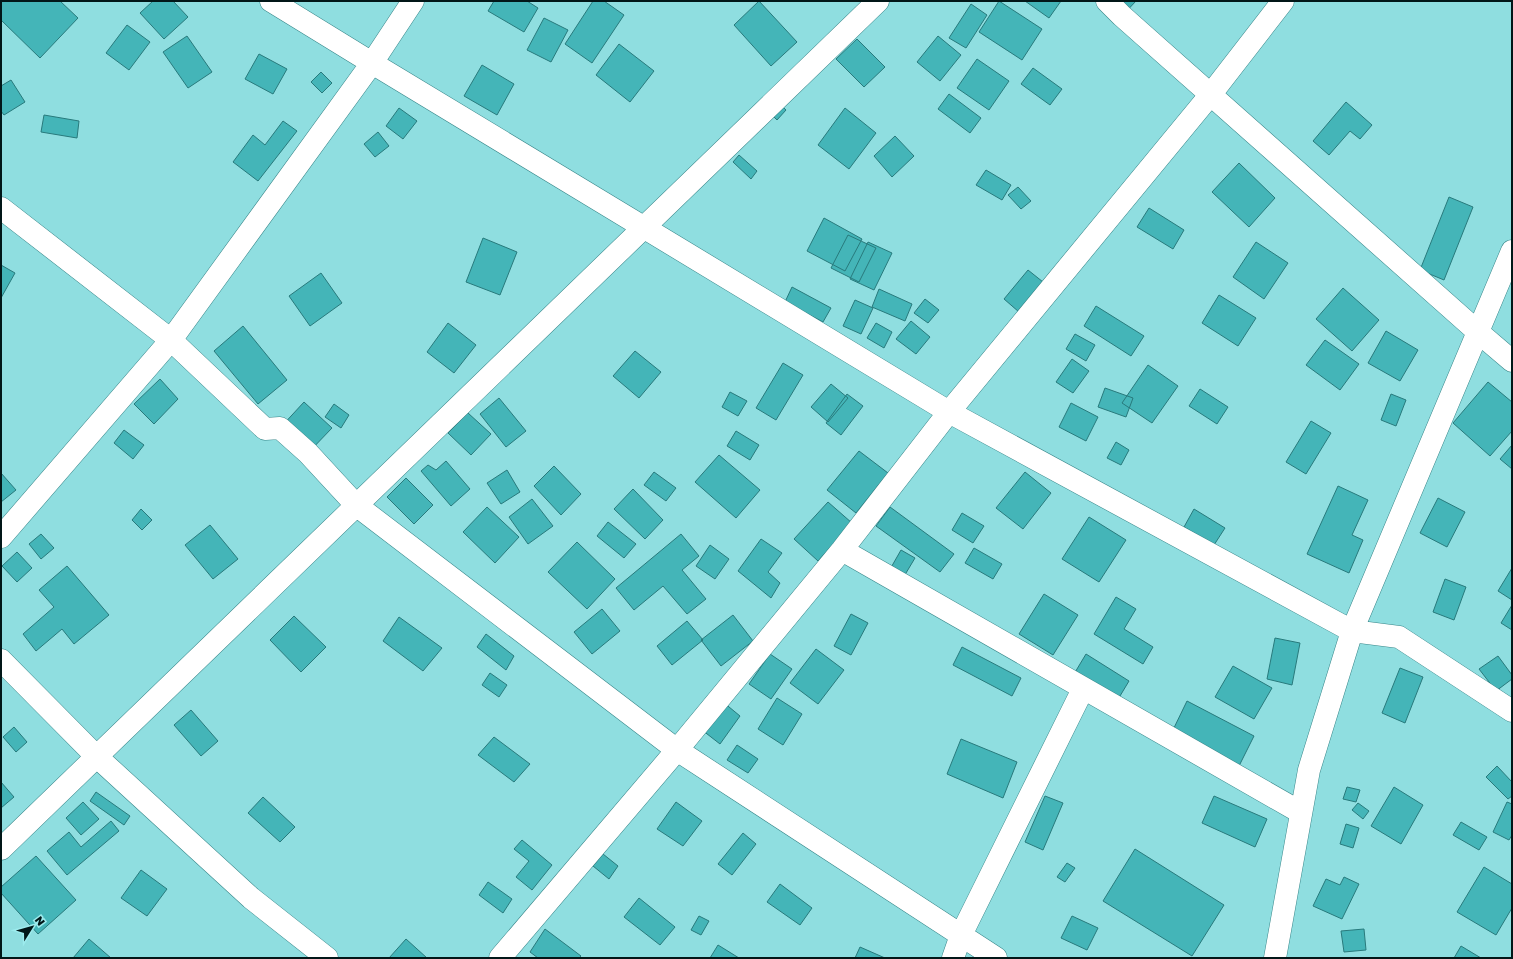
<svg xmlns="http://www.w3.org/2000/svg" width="1513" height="959" viewBox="0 0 1513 959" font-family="'Golos Text',sans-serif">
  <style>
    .building { fill: #44b5b8; stroke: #287a7c }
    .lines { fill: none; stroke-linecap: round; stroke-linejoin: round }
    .minor-casing { stroke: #378689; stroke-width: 23 }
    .minor { stroke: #fff; stroke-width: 22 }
  </style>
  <rect width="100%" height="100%" fill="#8fdee0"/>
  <path class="building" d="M1,1H60L78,18L40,58L1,20Z
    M153,1H173L188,17L164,39L140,13Z
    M494,1H527L538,8L524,32L488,11Z
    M593,1H604L624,15L592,63L565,44Z
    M759,1L797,42L771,66L734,25Z
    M999,1L1042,29L1022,60L979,32Z
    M1025,1H1061L1049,18Z
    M1107,1H1136L1122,16Z
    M971,4L987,15L966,48L949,38Z
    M544,18L568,30L551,62L527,50Z
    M127,25L150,42L129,70L106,53Z
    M187,36L212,72L188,88L163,52Z
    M938,36L961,55L940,81L917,62Z
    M857,39L885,67L864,87L836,59Z
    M619,44L654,71L630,102L596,75Z
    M259,54L287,69L273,94L245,79Z
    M977,59L1009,81L989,110L957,88Z
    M482,65L514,84L497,115L464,96Z
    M1033,68L1062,89L1050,105L1021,84Z
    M321,72L332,83L322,93L311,82Z
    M11,80L25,102L4,115L1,111V86Z
    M949,94L981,118L970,133L938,109Z
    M776,100L786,110L777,120L766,109Z
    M1346,102L1372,125L1360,139L1350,131L1329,155L1313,141Z
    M399,108L417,121L403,139L386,126Z
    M845,108L876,133L849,169L818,145Z
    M44,115L79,121L77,138L41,132Z
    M283,121L297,131L258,181L233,162L253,135L265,145Z
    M378,132L389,146L375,157L364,144Z
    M895,136L914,156L892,177L874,156Z
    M739,155L757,171L751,179L733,162Z
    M1239,163L1275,198L1249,227L1212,192Z
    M986,170L1011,185L1002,200L976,185Z
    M1018,187L1031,201L1021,209L1008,195Z
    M1449,197L1473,207L1444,280L1420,270Z
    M1149,208L1184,230L1173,249L1137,227Z
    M824,218L862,239L845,271L807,251Z
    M848,235L876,248L859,282L831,268Z
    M483,238L517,252L500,295L466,282Z
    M868,242L892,253L874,290L850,279Z
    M1256,242L1288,263L1264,299L1233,277Z
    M1,265L15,273L1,298Z
    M1028,270L1043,282L1019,312L1004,299Z
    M321,273L342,303L310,326L289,296Z
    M792,287L831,308L823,322L785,302Z
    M1343,288L1379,320L1352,351L1316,319Z
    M879,289L912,304L905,321L872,307Z
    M1219,295L1256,318L1238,346L1202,323Z
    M925,299L939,310L928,323L914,313Z
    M855,300L873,308L861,334L843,326Z
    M1096,306L1144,336L1131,356L1084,326Z
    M911,321L930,337L916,354L896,339Z
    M448,323L476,345L454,373L427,352Z
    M876,323L892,332L884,348L867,338Z
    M243,326L287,380L258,404L214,351Z
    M1386,331L1418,350L1400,381L1368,363Z
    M1075,334L1095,345L1086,361L1066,349Z
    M1325,340L1359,364L1340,390L1306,365Z
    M635,351L661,372L639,398L613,376Z
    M1072,359L1089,371L1073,393L1056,382Z
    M783,363L803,375L776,420L756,408Z
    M1148,365L1178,386L1152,423L1122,403Z
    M160,379L178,399L154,424L134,404Z
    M1488,382L1512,402V431L1490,456L1453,423Z
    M831,384L848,398L828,422L811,407Z
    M1105,388L1133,398L1126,417L1098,407Z
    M1200,389L1228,407L1217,424L1189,406Z
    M730,392L747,401L738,416L722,407Z
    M847,394L863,406L841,435L826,423Z
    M1391,394L1406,400L1396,426L1381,420Z
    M499,398L526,431L506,447L480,414Z
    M304,402L332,428L308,453L280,428Z
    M1071,403L1098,417L1086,441L1059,427Z
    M334,404L349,415L341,428L325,417Z
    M468,413L491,434L471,455L448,433Z
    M1311,421L1331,433L1306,474L1286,462Z
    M124,430L144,445L133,459L114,443Z
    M736,431L759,445L750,460L727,446Z
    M1116,442L1129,450L1121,465L1107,458Z
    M1512,445V469L1500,459Z
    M859,451L888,473L856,513L827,490Z
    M719,455L760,490L736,518L695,482Z
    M446,461L470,489L451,506L421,471L428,465L436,470Z
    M554,466L581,494L561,515L534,486Z
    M507,470L520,492L501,504L487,483Z
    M654,472L676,488L666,501L644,485Z
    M1025,472L1051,493L1023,529L996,508Z
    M1,473L16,490L1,502Z
    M406,478L433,505L414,524L387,497Z
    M1338,486L1368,500L1352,535L1363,540L1349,573L1307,554Z
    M633,489L663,520L645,539L614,509Z
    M1438,498L1465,512L1447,547L1420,533Z
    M532,499L553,526L528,544L509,517Z
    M828,502L852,523L818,561L794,539Z
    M487,507L519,537L495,563L463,532Z
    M890,507L954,554L940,572L876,526Z
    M141,509L152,520L142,530L132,520Z
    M1194,509L1225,528L1214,545L1184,527Z
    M962,513L984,526L973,543L952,530Z
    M1089,517L1126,540L1099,582L1062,559Z
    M608,522L636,544L624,558L597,536Z
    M210,525L238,559L213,579L185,545Z
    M41,534L54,548L41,559L29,544Z
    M681,534L699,556L682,570L706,599L687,614L663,586L634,610L616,588Z
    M761,539L782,553L768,572L780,583L771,598L738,571Z
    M577,542L615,579L587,609L548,572Z
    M710,545L729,559L715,579L696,566Z
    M974,548L1002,564L993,579L965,563Z
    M901,550L915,558L903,578L889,571Z
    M17,552L32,568L17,582L2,566Z
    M67,566L109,615L74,644L62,629L36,651L23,634L54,607L39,590Z
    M1512,568V600L1498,591Z
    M1445,579L1466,587L1454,620L1433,612Z
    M1044,594L1078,615L1053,655L1019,634Z
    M1116,597L1136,609L1124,629L1153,647L1143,664L1094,634Z
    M1512,605V630L1501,623Z
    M602,609L620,631L592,654L574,632Z
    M851,614L868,623L851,655L834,646Z
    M733,615L753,641L721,666L701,640Z
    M294,616L326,647L301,672L270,640Z
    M399,617L442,648L423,671L383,641Z
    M687,621L703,640L672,665L657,646Z
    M486,634L514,656L506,670L477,647Z
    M1275,638L1300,643L1292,685L1267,679Z
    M962,647L1021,678L1012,696L953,665Z
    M816,649L844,670L818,704L790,683Z
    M770,654L792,669L771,699L749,684Z
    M1086,654L1129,681L1117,701L1074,674Z
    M1498,656L1512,675V679L1496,691L1479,669Z
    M1233,666L1272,688L1254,719L1215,697Z
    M1400,668L1423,677L1405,723L1382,713Z
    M490,673L507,685L499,697L482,685Z
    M777,698L802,714L783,745L758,729Z
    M1187,701L1254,736L1238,768L1171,734Z
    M723,702L740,716L720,744L702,730Z
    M191,710L218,741L201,756L174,725Z
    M14,727L27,742L16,752L3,737Z
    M494,737L530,764L514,782L478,755Z
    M961,739L1017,762L1003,798L947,774Z
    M737,745L758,759L748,773L727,760Z
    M1497,766L1512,782V796L1508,799L1486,777Z
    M1,782L14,797L1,808Z
    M1347,787L1360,790L1356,802L1343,799Z
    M1394,787L1423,805L1401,844L1371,826Z
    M96,792L130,816L124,825L90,801Z
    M1045,796L1063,803L1043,850L1025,842Z
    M1214,796L1267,819L1255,847L1202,823Z
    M263,797L295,827L280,842L248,813Z
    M83,802L99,819L81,835L66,818Z
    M676,802L702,821L683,846L657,829Z
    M1507,802L1512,804V835L1509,840L1493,832Z
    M1358,803L1369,811L1363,819L1352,810Z
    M111,821L119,831L67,875L47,851L69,832L81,847Z
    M1461,822L1487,837L1479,850L1453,835Z
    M1346,824L1359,828L1353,848L1340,844Z
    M743,833L756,844L732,875L718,864Z
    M522,840L552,865L532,890L516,877L529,861L514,849Z
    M1135,849L1224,905L1192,956L1103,901Z
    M603,854L618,866L609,879L593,866Z
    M36,856L76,900L38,934L1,893V887Z
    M1067,863L1075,868L1065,882L1057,877Z
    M1484,867L1512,884V908L1496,935L1457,912Z
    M141,870L167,889L147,916L121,898Z
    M1344,877L1359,884L1342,919L1313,906L1326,879L1340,885Z
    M488,882L512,899L503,913L479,895Z
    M780,884L812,908L800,925L767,902Z
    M639,898L675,927L660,945L624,917Z
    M699,916L709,921L701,935L691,930Z
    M1072,916L1098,928L1087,950L1061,938Z
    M545,929L581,956L579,958H538L530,952Z
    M1364,929L1366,950L1344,952L1341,931Z
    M89,939L111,958H73Z
    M406,939L427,958H389Z
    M718,945L739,958H710Z
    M1461,946L1481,958H1454Z
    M860,947L885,958H855Z"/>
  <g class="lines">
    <g class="minor-casing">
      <path id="minor" d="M271,1L372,63L949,412L1352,631L1399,637L1512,711
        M1107,1L1122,16L1478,332L1512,361
        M1,208L171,340L265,429L280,428L308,453L356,505L677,750L996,958
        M1,537L171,340L372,63L413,1
        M842,550L1300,812
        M1,660L96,756L251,898L327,958
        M1,849L878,1
        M500,958L677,750L842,550L949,412L1211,94L1283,1
        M953,958L961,935L1083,689
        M1275,958L1309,770L1352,631L1512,251"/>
    </g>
    <use href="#minor" class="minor"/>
  </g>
  <rect width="1513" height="959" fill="none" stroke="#011718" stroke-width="4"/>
  <g transform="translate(32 927) rotate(53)" stroke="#9cebed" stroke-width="3" paint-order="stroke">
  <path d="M0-3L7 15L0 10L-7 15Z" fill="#011718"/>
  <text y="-6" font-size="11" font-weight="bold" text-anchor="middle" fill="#011718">N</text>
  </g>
</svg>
